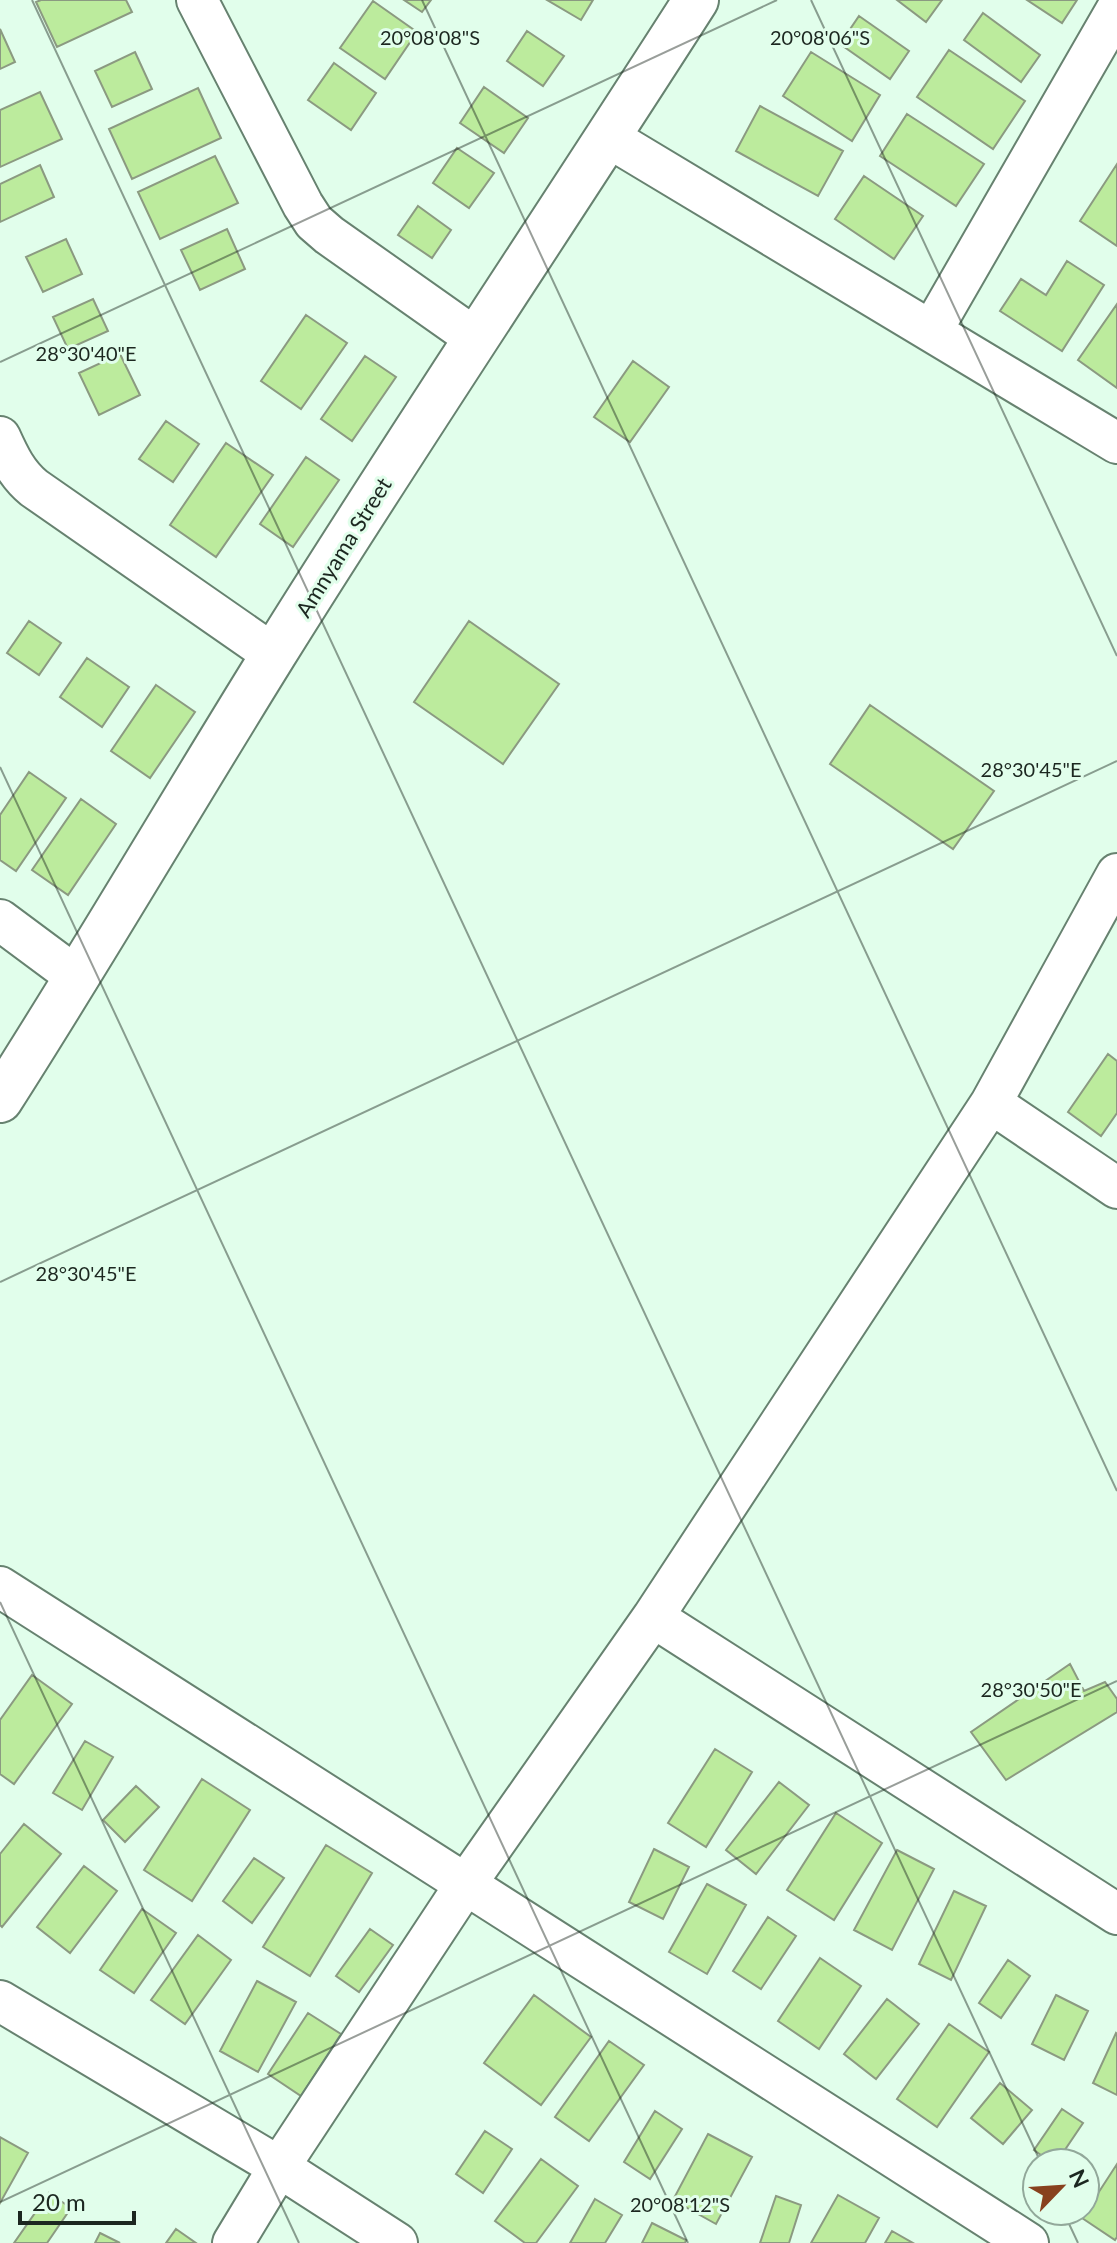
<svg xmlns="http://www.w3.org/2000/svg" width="1117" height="2243" viewBox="0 0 1117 2243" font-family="Lato,sans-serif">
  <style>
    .building { fill: #bceb9d; stroke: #8b9a81; stroke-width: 2 }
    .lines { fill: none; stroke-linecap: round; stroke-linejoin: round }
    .minor-casing { stroke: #678270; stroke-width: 44 }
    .tertiary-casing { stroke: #678270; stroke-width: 48 }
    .minor { stroke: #fff; stroke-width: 40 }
    .tertiary { stroke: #fff; stroke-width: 44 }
    .ticks { fill: none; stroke: #1c2720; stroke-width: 2; stroke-opacity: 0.45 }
    .labels { text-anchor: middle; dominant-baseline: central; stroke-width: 6; stroke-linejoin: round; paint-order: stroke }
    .street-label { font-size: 22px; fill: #1c2720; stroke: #e1feeb }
    .ticks-label { font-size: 20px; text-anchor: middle; fill: #1c2720; stroke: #e1feeb; stroke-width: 6; stroke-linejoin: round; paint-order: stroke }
  </style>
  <rect width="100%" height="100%" fill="#e1feeb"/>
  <path class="building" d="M41,0H126L132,12L57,47L36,2Z
    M404,0H431L422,12Z
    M547,0H593L581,20Z
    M897,0H942L926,22Z
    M1027,0H1077L1062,23Z
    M373,1L417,32L385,79L340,48Z
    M983,13L1040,55L1021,82L964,40Z
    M859,16L909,51L890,79L840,44Z
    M0,29L15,62L0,69Z
    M527,31L564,56L543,86L507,61Z
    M949,50L1025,101L993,149L917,97Z
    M135,52L152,89L112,107L95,71Z
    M811,52L880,95L852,141L783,96Z
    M334,63L376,93L351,130L308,100Z
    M484,87L528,118L504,153L460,123Z
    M198,88L221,138L132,179L109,129Z
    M40,92L62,139L0,167V110Z
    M760,106L843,151L818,196L736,151Z
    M907,114L984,164L956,206L880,156Z
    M457,148L494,173L469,208L433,183Z
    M215,156L238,203L160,239L138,192Z
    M1117,164V246L1080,221Z
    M40,165L54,197L0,222V184Z
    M864,176L923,216L894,259L835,219Z
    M418,206L451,230L432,258L398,235Z
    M227,229L245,269L200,290L181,250Z
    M66,239L82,274L43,292L26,257Z
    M1067,261L1104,285L1062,351L1000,311L1021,279L1046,295Z
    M93,299L108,331L68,349L53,317Z
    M1117,304V388L1078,360Z
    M306,315L347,343L301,409L261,381Z
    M120,354L140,395L99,415L79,373Z
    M365,356L396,377L352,441L321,419Z
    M633,361L669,387L630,442L594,417Z
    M166,421L199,444L173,482L139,459Z
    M226,443L273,475L216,557L170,525Z
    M306,457L339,480L293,547L260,524Z
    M29,621L61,643L39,675L7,653Z
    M469,621L559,684L503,764L414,702Z
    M87,658L129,687L102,727L60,697Z
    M156,685L195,712L150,778L111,751Z
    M870,705L994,791L953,849L830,764Z
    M29,772L66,798L16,871L0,860V815Z
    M81,799L116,824L68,895L32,870Z
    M1108,1054L1117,1061V1113L1101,1136L1068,1112Z
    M1070,1664L1084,1691L1105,1682L1117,1699V1712L1006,1780L971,1732Z
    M32,1675L72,1704L14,1784L0,1774V1720Z
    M85,1741L113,1757L82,1810L53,1793Z
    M715,1749L752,1772L706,1847L668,1823Z
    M202,1779L250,1810L192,1901L144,1870Z
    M779,1782L809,1805L756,1874L726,1850Z
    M136,1786L159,1807L125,1842L103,1820Z
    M836,1813L882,1843L834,1920L787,1890Z
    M24,1824L61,1854L2,1927L0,1925V1854Z
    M326,1845L372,1873L310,1976L263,1947Z
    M654,1849L689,1867L663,1919L629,1902Z
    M897,1850L934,1869L892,1950L854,1930Z
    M254,1858L284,1878L252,1923L223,1901Z
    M84,1866L117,1891L70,1953L37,1927Z
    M707,1884L746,1905L707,1974L669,1952Z
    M954,1891L986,1906L951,1980L919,1964Z
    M142,1909L176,1933L134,1993L100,1970Z
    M768,1917L796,1936L761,1989L733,1971Z
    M370,1929L393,1945L359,1992L336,1976Z
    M198,1935L231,1960L185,2024L151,2000Z
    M820,1958L861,1986L819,2049L778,2021Z
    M1008,1960L1030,1976L1001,2018L979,2003Z
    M257,1981L296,2002L258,2072L220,2051Z
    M534,1995L591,2037L541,2105L484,2063Z
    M1056,1995L1088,2011L1064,2060L1032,2044Z
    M887,1999L919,2024L876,2079L844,2054Z
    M308,2013L341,2034L301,2096L268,2074Z
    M949,2024L989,2052L937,2127L897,2099Z
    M1116,2033L1117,2034V2095L1093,2083Z
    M609,2041L644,2065L589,2141L555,2117Z
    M1000,2083L1032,2110L1003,2144L971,2118Z
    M1062,2109L1083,2123L1056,2163H1052L1034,2150Z
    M655,2111L682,2129L650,2179L624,2162Z
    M485,2131L512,2149L483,2193L456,2174Z
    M708,2134L752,2157L716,2224L673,2200Z
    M0,2137L28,2153L0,2203Z
    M541,2159L578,2186L536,2243H525L495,2221Z
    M1117,2164V2237L1115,2240L1082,2218Z
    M49,2193L71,2208L47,2243H14Z
    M838,2195L879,2218L865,2243H811Z
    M776,2196L801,2205L789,2243H760Z
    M595,2199L622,2215L605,2243H570Z
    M652,2223L686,2240L685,2243H642Z
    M176,2229L196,2243H166Z
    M892,2231L913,2243H885Z
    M100,2233L120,2243H95Z"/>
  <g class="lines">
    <g class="minor-casing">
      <path id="minor" d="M197,0L303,205L314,222L329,235L475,338
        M608,137L1117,443
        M932,330L1117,9
        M0,437C9,457 17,474 34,488L274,655
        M0,920L78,978
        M991,1103L1117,1188
        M0,1587L1028,2243
        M653,1617L1117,1914
        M0,2001L279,2167L397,2243
        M233,2243L279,2167L465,1885L653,1617L991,1103L1117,874"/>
    </g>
    <g class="tertiary-casing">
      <path id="tertiary" d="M0,1100C94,953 182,802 274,654C411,434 556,219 696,0"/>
    </g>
    <use href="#minor" class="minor"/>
    <use href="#tertiary" class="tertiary"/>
  </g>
  <path class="ticks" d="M32,0L1041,2163M422,0L1117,1491M811,0L1117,656M0,362L777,0M0,767L688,2243M0,1282L1117,761M0,1602L299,2243M0,2202L1117,1681M1063,2211L1078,2243"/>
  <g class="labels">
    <g class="street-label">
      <text transform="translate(343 547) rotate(-58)">Amnyama Street</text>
    </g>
  </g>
  <g class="ticks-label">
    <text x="430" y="45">20°08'08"S</text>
    <text x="820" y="45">20°08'06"S</text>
    <text x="86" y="361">28°30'40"E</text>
    <text x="1031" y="777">28°30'45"E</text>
    <text x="86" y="1281">28°30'45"E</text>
    <text x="1031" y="1697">28°30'50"E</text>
    <text x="680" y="2212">20°08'12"S</text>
  </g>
  <g transform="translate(1061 2187) rotate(65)"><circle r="38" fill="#e1feeb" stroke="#92a89a" stroke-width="2"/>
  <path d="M0-6L14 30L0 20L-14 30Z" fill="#88411e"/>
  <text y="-12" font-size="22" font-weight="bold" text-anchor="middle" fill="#1c2720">N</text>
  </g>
  <path d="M20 2211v12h114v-12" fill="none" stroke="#1c2720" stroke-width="4"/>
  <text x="32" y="2211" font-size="24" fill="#1c2720" stroke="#e1feeb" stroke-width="6" paint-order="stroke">20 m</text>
</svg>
